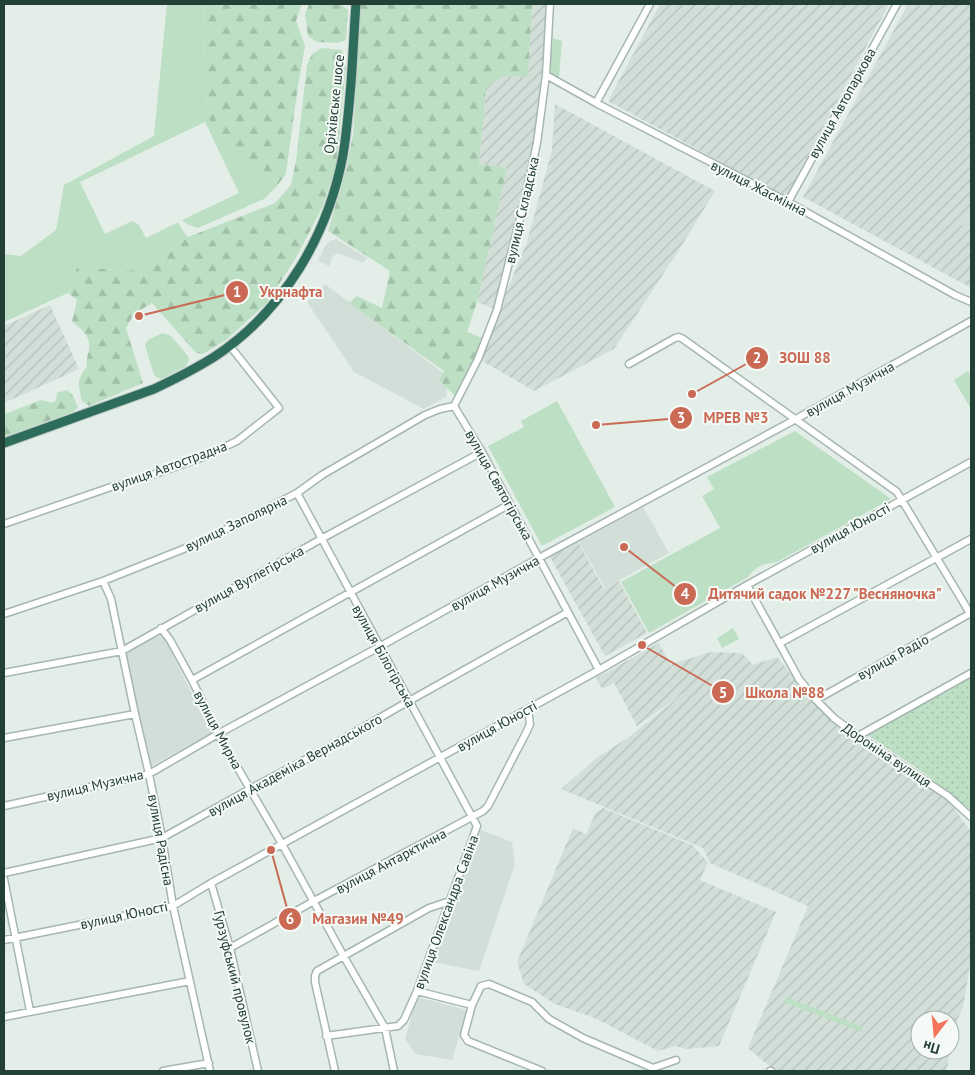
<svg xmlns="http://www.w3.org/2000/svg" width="975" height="1075" viewBox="0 0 975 1075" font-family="'PT Sans',sans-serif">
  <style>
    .built { fill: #d2ded8 }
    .industrial { fill: url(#industrial-furrows); fill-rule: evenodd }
    .green { fill: #bddfc3 }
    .forest { fill: url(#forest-firs) }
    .garden { fill: url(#garden-dots) }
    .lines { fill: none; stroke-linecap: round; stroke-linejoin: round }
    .minor-casing { stroke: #a6b6b0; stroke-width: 9 }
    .highway-casing { stroke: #c1cac7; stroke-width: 11 }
    .minor { stroke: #fff; stroke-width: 6 }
    .highway { stroke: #2e6d5b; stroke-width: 9 }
    .labels { text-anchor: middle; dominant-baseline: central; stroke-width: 4; stroke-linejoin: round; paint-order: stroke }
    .street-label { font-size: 14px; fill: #234036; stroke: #f5faf7 }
    .leader { fill: none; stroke: #ca6a54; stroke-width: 2 }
    .callout-dot { fill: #ca6a54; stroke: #f5faf7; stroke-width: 2 }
    .mark-label { font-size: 15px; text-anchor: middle; font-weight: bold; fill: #fff }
    .callout-label { font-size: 15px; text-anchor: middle; font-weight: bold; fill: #ca6a54; stroke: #f5faf7; stroke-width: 4; stroke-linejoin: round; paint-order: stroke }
  </style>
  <defs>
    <pattern id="industrial-furrows" width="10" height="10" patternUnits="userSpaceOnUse" patternTransform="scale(1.25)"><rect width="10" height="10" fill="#d2ded8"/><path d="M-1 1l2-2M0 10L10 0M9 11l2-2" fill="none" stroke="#b4c0ba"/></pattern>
    <pattern id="forest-firs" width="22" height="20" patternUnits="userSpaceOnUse" patternTransform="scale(1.25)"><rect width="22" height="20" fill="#bddfc3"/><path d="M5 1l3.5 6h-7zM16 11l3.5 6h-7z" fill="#a2c0a8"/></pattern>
    <pattern id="garden-dots" width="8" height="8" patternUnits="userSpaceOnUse" patternTransform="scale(1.25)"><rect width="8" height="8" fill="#bddfc3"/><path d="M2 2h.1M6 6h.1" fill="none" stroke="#a2c0a8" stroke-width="1.8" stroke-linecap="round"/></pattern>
  </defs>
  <rect width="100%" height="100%" fill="#e4eee9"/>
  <path class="built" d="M971,205V230L960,225Z
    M336,239L367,258L363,263L338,253L333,256L329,266L318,261L325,246L330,241Z
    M325,284L442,372L447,391L446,397L424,409L354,372L307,302Z
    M643,507L669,553L605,588L579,542Z
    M162,634L212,733L151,766L124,654Z
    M481,830L512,842L515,864L479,971L432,962Z
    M417,997L467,1010L452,1060L416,1054L405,1039Z"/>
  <path class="industrial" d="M532,4H550L537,143L497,310L477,302L507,168L479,164L486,86L503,76L528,77Z
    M660,4H889L786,197L608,101Z
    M908,4H971V205L961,225L971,230V288L803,197Z
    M555,104L715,191L677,253L614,349L534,391L479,359L527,242L552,150Z
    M50,305L79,369L4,403V326Z
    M578,542L604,589L619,581L647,633L605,656L550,557Z
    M659,643L674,671L671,664L711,652L742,653L753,665L777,657L813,702L832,720L948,800L971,832V960L963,1006L952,1034L948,1064L946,1071H775L748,1048L808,906L710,863L703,848L561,789L598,757L629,737L685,692L637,726L614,683L602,689L596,678ZM920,1020H950V1050H920Z
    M603,808L692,845L708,862L700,880L776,912L719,1046L686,1049L676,1046L658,1051L597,1019L555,1004L524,984L517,962L573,828L586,834L596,812Z"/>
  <path class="green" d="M167,4H203L207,115L257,163L278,185L264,199L198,228L187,224L182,220L239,193L205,122L80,182L105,234L132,221L139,225L146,238L178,222L183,231L188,237L171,250L130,271L77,267L68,293L4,322V254L21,256L56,230L64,185L154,136Z
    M553,38L562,41L559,78L550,73Z
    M162,333L170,335L188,356L189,360L186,366L161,379L156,377L154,375L145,345L148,340Z
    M968,371L971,376V409L954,380Z
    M557,401L615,507L542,546L488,446L524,427L521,421Z
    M795,431L891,499L777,562C764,564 755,566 748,577L649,633L621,582L720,528L702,496L714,489L707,477Z
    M733,628L739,639L722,648L717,638Z
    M786,997L863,1027L862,1032L784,1002Z"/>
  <path class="forest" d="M203,4H302L296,21L305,46L298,86L286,173L278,185L257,163L235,166L207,115Z
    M309,4L342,5L348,10L346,40L338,43L317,42L308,36L305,15Z
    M361,4H532L528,77L503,76L486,87L479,164L507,168L477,302L467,332L485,339L458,399L439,380L444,371L349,303L357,296L382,308L390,271L328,231L346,170L353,135Z
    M322,48L342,50L346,67L336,167L323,206L296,258L266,304L226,340L203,354L196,353L152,303L134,314L126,328L143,383L89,406L82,401C78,383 76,382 87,366C86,358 88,356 89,349C91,336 81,329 72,321L77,300L68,293L77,267L130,271L171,250L188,237L275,203L291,185L296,161L307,65L312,54Z
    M67,390L72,394L78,407L73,412L4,437V415L5,414L41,400L53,403L56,400L57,393Z"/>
  <path class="garden" d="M971,676V810L924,773L866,734Z"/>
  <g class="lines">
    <g class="minor-casing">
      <path id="minor" d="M546,75L596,103L788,202L955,295L971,302
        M596,103L650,4
        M788,202L897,4
        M629,364L675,338L679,337L683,339L897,492L971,615
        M454,406L478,359L497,310L525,199L537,143L546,75L550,4
        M454,406L482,452L599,670
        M297,493L477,826L417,991L404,1020L398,1026L326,1036
        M4,524L111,487L155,474L203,457L237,441L279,408L230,346
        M103,581L111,599L135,714L149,774L162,838L173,906L210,1071
        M747,585L799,679L816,700L834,718L858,736L948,796L971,817
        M4,614L103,581L201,542L297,493L322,475L425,415L440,409L454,406
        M161,628L170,640L192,680L218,734L282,844L343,955L385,1028L394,1071
        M780,643L971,539
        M4,673L122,651L321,539L482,452
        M192,680L510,504
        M816,700L971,613
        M858,736L971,673
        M4,738L135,714
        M4,806L149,774L218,734L379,647L539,558L796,419L971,321
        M4,873L162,838L250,789L329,747L409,701L568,612
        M4,879L30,1011
        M211,883L230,948L258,1071
        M4,940L173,906L211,883L528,709L599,670L747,585L971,462
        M230,948L314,901L483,811L488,806L527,731L530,724L528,709
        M417,991L472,1005
        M4,1017L190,981
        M163,1071L209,1063
        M335,1071L315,982V976L317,971L429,908L450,901
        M542,1071L468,1041L464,1035L472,1005L481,986L489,984L532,1002L549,1019L583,1038L653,1068L676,1060
        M770,1071H771"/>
    </g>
    <g class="highway-casing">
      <path id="highway" d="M4,443L154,389C175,379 195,369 214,357C284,311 328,235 343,155C347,131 349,107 351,83C353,57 354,30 356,4"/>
    </g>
    <use href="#minor" class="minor"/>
    <use href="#highway" class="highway"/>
  </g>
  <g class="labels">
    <g class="street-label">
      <text transform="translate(842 103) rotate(-61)">вулиця Автопаркова</text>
      <text transform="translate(334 104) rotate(-84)">Оріхівське шосе</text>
      <text transform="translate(759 188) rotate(27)">вулиця Жасмінна</text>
      <text transform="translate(522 210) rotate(-77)">вулиця Складська</text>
      <text transform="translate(850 389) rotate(-29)">вулиця Музична</text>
      <text transform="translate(169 466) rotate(-20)">вулиця Автострадна</text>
      <text transform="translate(499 485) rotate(61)">вулиця Святогірська</text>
      <text transform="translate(236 523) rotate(-26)">вулиця Заполярна</text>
      <text transform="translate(850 528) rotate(-29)">вулиця Юності</text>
      <text transform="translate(249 579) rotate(-29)">вулиця Вуглегірська</text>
      <text transform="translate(495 583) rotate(-29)">вулиця Музична</text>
      <text transform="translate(384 656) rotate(61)">вулиця Білогірська</text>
      <text transform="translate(893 657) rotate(-29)">вулиця Радіо</text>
      <text transform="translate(497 726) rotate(-29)">вулиця Юності</text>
      <text transform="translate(218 730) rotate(62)">вулиця Мирна</text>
      <text transform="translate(887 755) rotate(34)">Дороніна вулиця</text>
      <text transform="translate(295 765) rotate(-29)">вулиця Академіка Вернадського</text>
      <text transform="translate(95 785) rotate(-13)">вулиця Музична</text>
      <text transform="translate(161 840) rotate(80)">вулиця Радісна</text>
      <text transform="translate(391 861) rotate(-28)">вулиця Антарктична</text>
      <text transform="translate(446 912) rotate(-70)">вулиця Олександра Савіна</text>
      <text transform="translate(124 915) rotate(-12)">вулиця Юності</text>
      <text transform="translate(235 977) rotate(76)">Гурзуфський провулок</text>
    </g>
  </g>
  <path class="leader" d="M139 316L237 292M692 394L757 358M596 425L681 418M624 547L685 594M642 645L723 692M271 850L290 919"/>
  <g class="callout-dot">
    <circle cx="139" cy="316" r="5"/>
    <circle cx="692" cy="394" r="5"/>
    <circle cx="596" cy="425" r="5"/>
    <circle cx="624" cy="547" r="5"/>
    <circle cx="642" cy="645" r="5"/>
    <circle cx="271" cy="850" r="5"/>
    <circle cx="237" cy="292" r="12"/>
    <circle cx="757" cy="358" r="12"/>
    <circle cx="681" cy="418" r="12"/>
    <circle cx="685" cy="594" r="12"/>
    <circle cx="723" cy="692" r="12"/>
    <circle cx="290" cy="919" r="12"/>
  </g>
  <g class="mark-label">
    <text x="237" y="297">1</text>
    <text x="757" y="363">2</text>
    <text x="681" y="423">3</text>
    <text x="685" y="599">4</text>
    <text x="723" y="698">5</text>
    <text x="290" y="924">6</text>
  </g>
  <g class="callout-label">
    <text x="291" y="297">Укрнафта</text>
    <text x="805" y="363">ЗОШ 88</text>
    <text x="736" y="423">МРЕВ №3</text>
    <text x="825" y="599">Дитячий садок №227 "Весняночка"</text>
    <text x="785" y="698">Школа №88</text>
    <text x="358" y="924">Магазин №49</text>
  </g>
  <rect width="975" height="1075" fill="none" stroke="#234036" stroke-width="10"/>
  <g transform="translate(935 1035) rotate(196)"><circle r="24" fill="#f5faf7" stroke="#a1b0aa"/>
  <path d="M0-4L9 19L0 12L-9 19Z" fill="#f4745c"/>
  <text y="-8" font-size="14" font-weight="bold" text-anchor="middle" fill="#234036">Пн</text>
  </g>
</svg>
